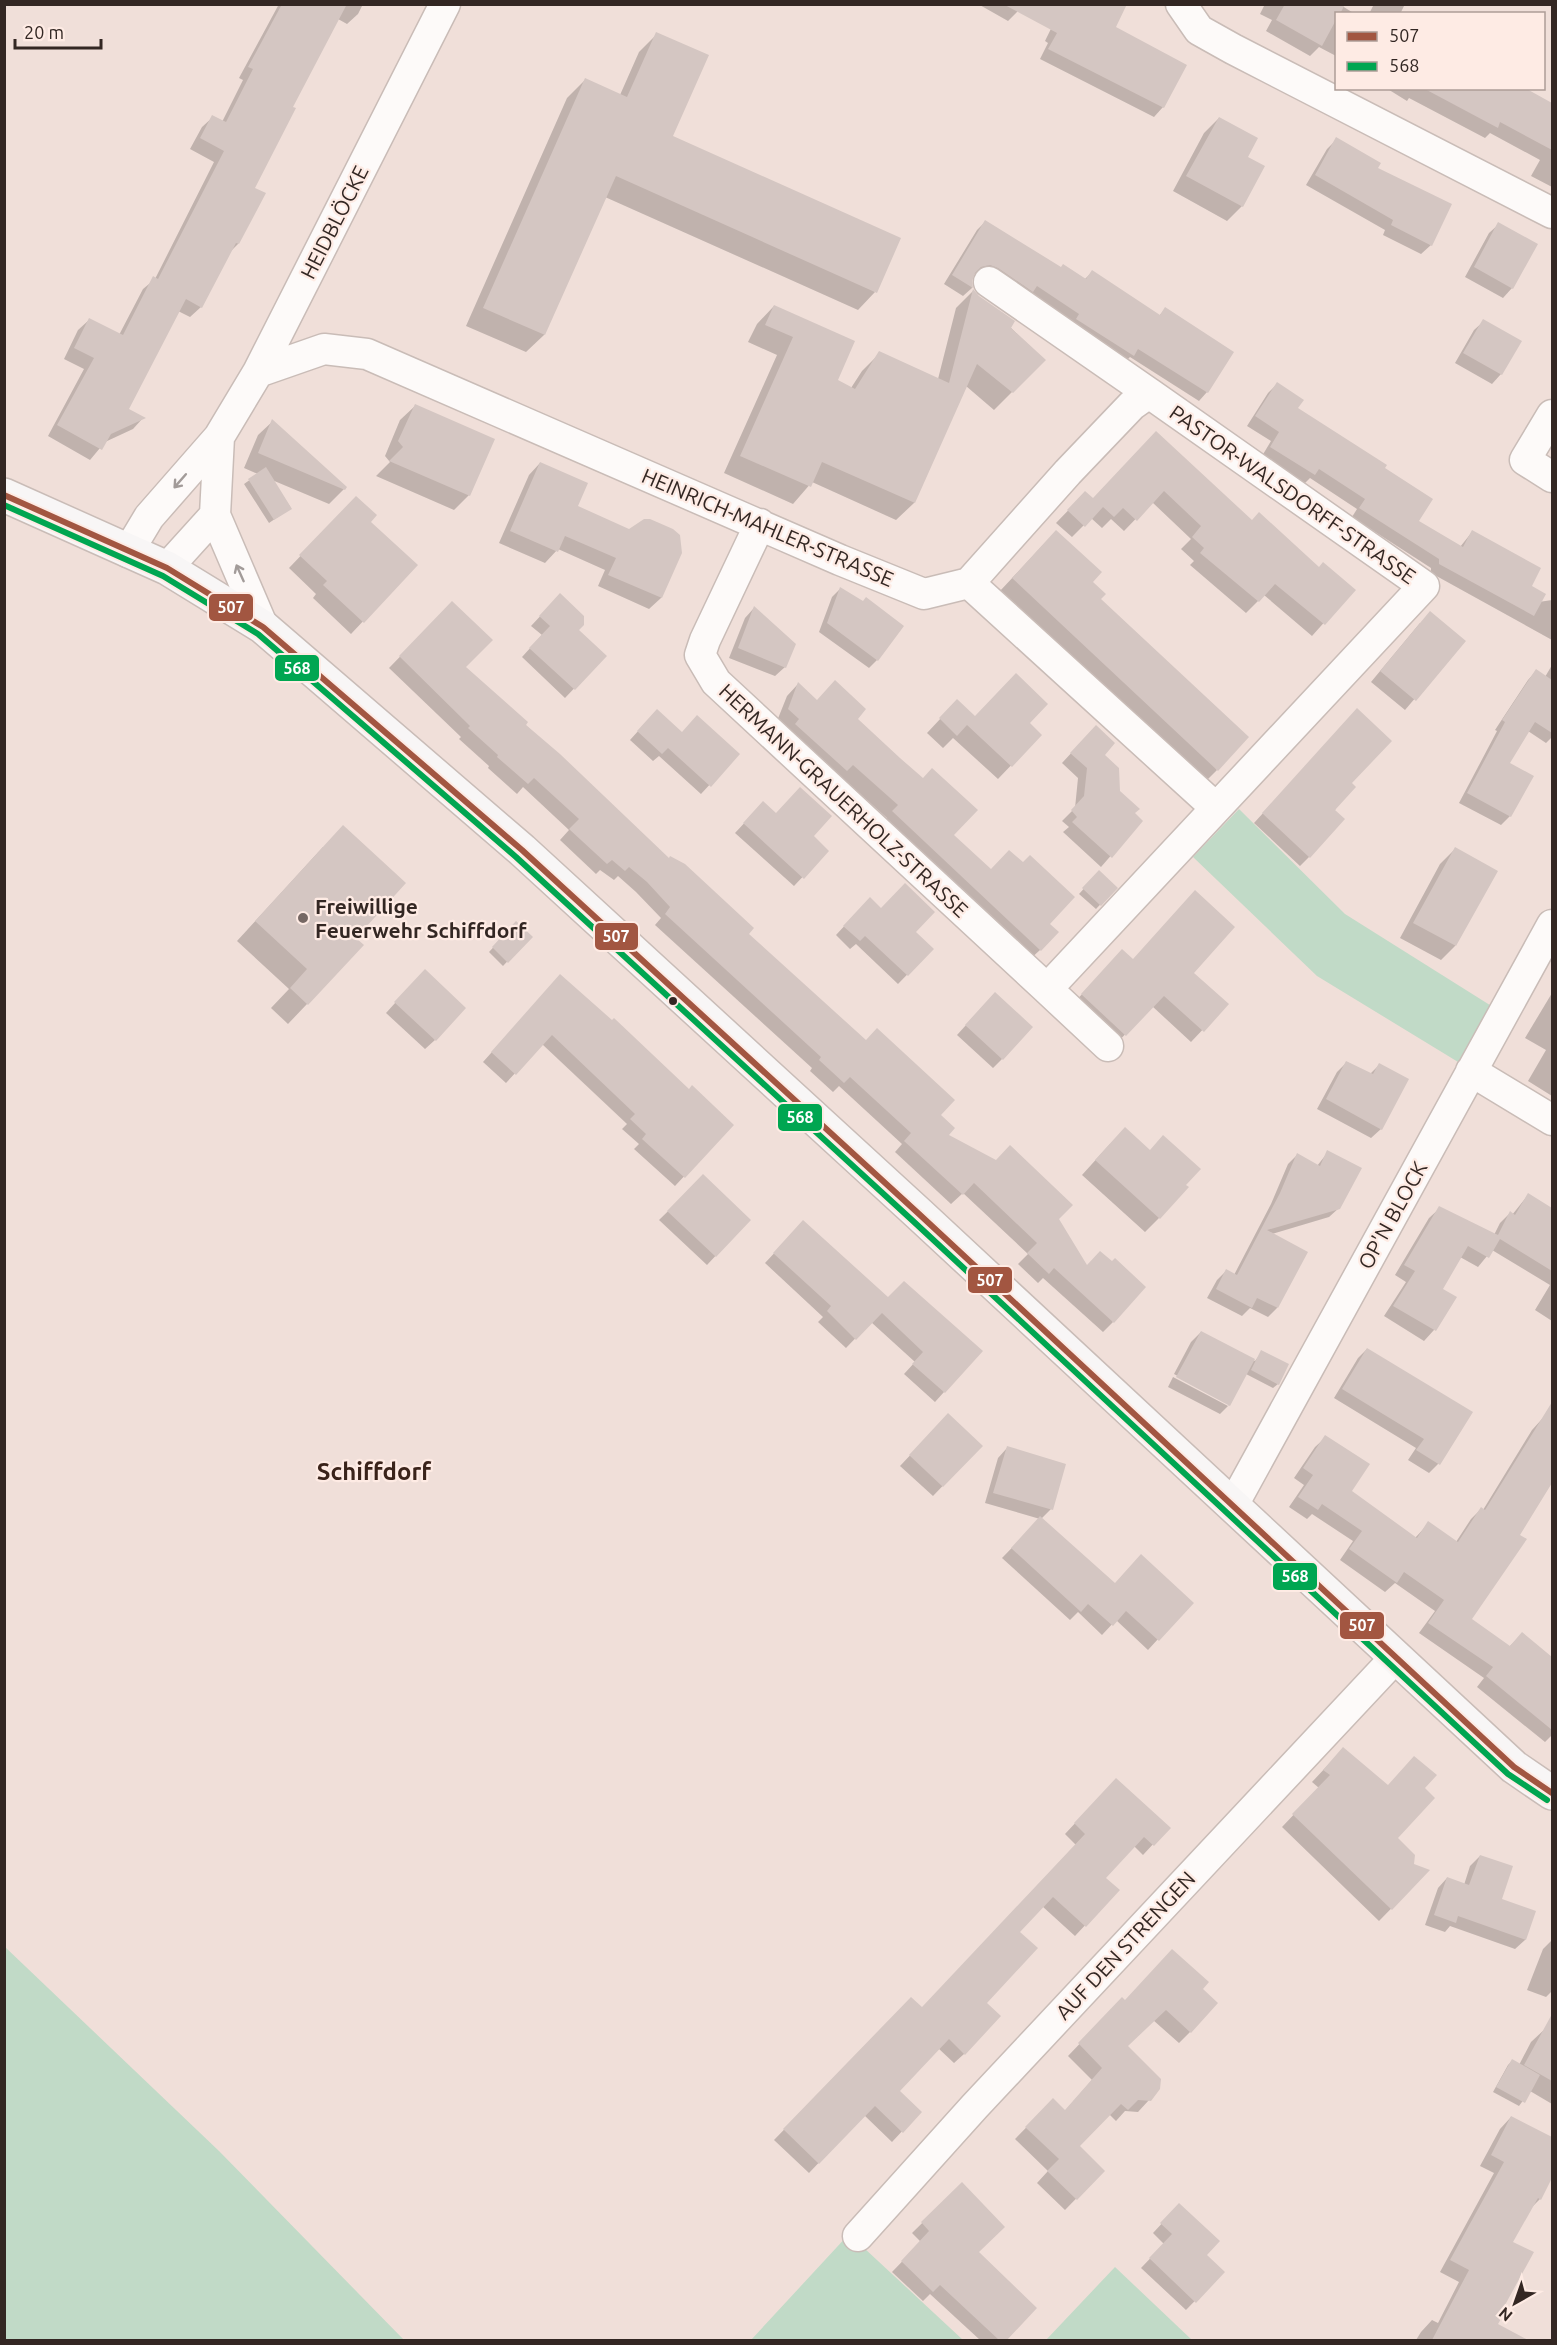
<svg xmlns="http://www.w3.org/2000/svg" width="1557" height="2345" viewBox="0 0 1557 2345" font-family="Ubuntu,sans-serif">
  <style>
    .green { fill: #c1dac7 }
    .shadow { fill: #0003 }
    .building { fill: #d4c6c2 }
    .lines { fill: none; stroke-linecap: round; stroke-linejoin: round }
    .street-casing { stroke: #c9bcb7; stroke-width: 33 }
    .secondary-casing { stroke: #c9bcb7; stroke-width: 36 }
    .street { stroke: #fdfaf9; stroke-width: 30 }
    .secondary { stroke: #f8f6f6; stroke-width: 33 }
    .bus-1-casing { stroke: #feebe4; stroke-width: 10 }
    .bus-2-casing { stroke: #feebe4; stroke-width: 10 }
    .bus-1 { stroke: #a25641; stroke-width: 6 }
    .bus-2 { stroke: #00a651; stroke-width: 6 }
    .oneway { stroke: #a29b99 }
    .poi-dot { fill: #756763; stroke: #feebe4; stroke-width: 2 }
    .bus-dot { fill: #332723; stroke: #feebe4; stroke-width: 2 }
    .labels { text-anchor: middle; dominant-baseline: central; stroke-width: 4.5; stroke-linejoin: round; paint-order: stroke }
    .street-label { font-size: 21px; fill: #332723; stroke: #feebe4 }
    .poi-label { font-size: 21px; font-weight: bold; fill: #332723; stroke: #feebe4; text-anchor: start }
    .quarter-label { font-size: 24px; font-weight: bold; fill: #3a231a; stroke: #feebe4 }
    .line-badge { stroke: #feebe4; stroke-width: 2 }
    .badge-label { font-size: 16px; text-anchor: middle; font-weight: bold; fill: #fff }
  </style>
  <rect width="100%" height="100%" fill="#f0dfd9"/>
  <path class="green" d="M1239,809L1345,914L1493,1007L1463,1065L1317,976L1193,857Z
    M4,1946L219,2151L404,2340H5Z
    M849,2234L963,2340H751Z
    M1115,2267L1192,2340H1046Z"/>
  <path class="shadow" d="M279,4H363L358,14L347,24L338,19L291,107L253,188L238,244L230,252L201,307L190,317L178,311L127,409L143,418L133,429L105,442L90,460L48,436L84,369L64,359L78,330L89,320L119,335L143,289L155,279L214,162L190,149L202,127L213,117L222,122L243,80L239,78Z
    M978,4H1021L1017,12L1008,21Z
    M1063,4L1114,28L1163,107L1154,117L1040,59L1048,43L1045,41Z
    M1261,4H1339L1355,14H1336V56L1319,47L1310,56L1266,31L1272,20L1260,14L1264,6Z
    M1374,4H1405L1400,14H1369Z
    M657,34L671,137L875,292L858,310L605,197L544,335L526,352L466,326L567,98L585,80L620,95L639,52Z
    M1386,88H1522L1540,115L1552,121V187L1531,176L1540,160L1490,133L1485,138L1409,98L1407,101Z
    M1219,118L1246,158L1242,206L1227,221L1173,191L1204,133Z
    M1337,139L1376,169L1431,245L1421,254L1383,235L1385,230L1306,185L1327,149Z
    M985,222L1061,268L1084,280L1092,272L1159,316L1165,309L1207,392L1199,401L1130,357L1124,363L982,273L973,274L970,280L972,288L963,296L944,284L977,230Z
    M1499,224L1512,288L1503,298L1465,277L1489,233Z
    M973,291L1044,360L994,410L966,386L914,503L896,520L812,482L793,504L724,473L777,355L748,342L757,324L774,306L836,380L851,388L862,371L880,353L938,379L956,308Z
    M1484,321L1501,374L1492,384L1455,363L1474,330Z
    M1277,384L1296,408L1383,468L1417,522L1460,547L1472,532L1519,605L1552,600V640L1431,573V568L1352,517L1357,509L1310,478L1305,483L1262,456L1271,441L1247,426L1268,393Z
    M415,406L469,495L454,510L376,476L390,462L385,456L400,420Z
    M273,421L344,489L329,504L272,480L291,508L269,523L244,484L258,474L244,468L258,435Z
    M1144,445L1251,522L1353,590L1312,636L1264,595L1246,613L1190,565L1194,561L1181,549L1191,539L1152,502L1124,531L1111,519L1102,528L1091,518L1072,537L1056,523L1085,493L1093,499Z
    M540,463L576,507L629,530L681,549L661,598L649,609L598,586L605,570L558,549L545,563L499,543L529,475Z
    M356,498L369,522L416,565L351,634L313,598L316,594L289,568Z
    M1043,545L1091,582L1099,599L1217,770L1204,783L1000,591Z
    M840,589L877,660L869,668L819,632L832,597Z
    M560,595L577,630L605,656L565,698L522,657L542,635L531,626Z
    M452,603L464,667L939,1115L947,1135L1057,1219L1113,1322L1103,1332L1043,1278L1038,1283L1018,1264L1028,1254L963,1193L951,1204L895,1152L902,1144L839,1086L833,1092L810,1071L812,1068L655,925L661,918L636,892L618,876L614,880L600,870L596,874L560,840L569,830L523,787L517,794L488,768L489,766L459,739L461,737L389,668Z
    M754,608L785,667L775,676L729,658L745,618Z
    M1420,623L1464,641L1405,710L1371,682Z
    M1552,665V737L1546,743L1528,731L1507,763L1510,816L1501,825L1459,803L1497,731L1495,730L1528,680L1536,671L1545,677Z
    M798,684L816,702L855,719L952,835L1048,924L1040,950L1028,961L881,824L887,818L840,776L834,782L777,721L787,696Z
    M957,701L975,718L1028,723L1040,735L998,779L953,738L943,748L927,733Z
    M649,719L682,733L738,754L701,794L659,756L653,761L630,740Z
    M1349,719L1350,783L1309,857L1300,866L1254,823Z
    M1086,737L1103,755L1119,791L1133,814L1141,821L1101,867L1063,832L1069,827L1062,821L1075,808L1078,778L1062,763Z
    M763,803L775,814L827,851L794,886L735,833Z
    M323,847L354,938L307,1004L288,1024L271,1008L289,989L237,941Z
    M1455,849V946L1441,960L1400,938L1440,864Z
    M1099,872L1116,888L1096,909L1079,894Z
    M861,908L881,910L914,932L932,949L898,984L856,944L850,949L836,935Z
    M516,923L530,937L503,966L489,952Z
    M1132,961L1192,973L1226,1005L1191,1042L1152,1006L1114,1046L1071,1006L1111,963Z
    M415,981L435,1040L425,1049L386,1013Z
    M551,986L612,1022L689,1091L732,1125L675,1186L634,1149L639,1144L622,1129L627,1124L542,1044L506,1083L483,1062Z
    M1552,993V1096L1528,1081L1546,1050L1525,1038Z
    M986,1003L1002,1059L993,1068L957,1035Z
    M1347,1062L1369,1075L1379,1065L1381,1129L1371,1138L1317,1109L1337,1072Z
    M1110,1144L1184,1185L1159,1218L1145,1232L1082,1175Z
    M1328,1152L1339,1208L1329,1217L1272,1234L1277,1308L1268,1317L1250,1308L1242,1316L1207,1298L1217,1280L1226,1271L1234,1275L1271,1204L1288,1164L1297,1155L1317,1166Z
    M703,1177L749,1220L707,1265L659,1220Z
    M1528,1195L1552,1209V1321L1535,1310L1550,1285L1492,1250L1478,1267L1460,1257L1441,1289L1455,1298L1434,1330L1424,1341L1384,1316L1406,1282L1395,1275L1429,1218L1440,1208L1494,1235L1500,1223L1510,1213L1512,1215Z
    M794,1232L888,1299L904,1283L944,1392L935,1402L904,1374L915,1362L871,1322L846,1348L818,1322L823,1317L765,1263Z
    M1201,1332L1255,1361L1262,1352L1278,1384L1273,1388L1246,1374L1228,1406V1403L1174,1374L1191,1342Z
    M1367,1349L1471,1413L1438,1464L1429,1473L1408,1460L1416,1448L1334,1398L1358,1358Z
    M1173,1377L1228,1406L1220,1414L1168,1387Z
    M1552,1408V1478L1470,1619L1509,1647L1522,1634L1552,1659V1735L1545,1742L1477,1687L1484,1678L1419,1633L1435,1611L1395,1583L1385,1592L1340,1560L1353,1541L1312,1514L1307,1519L1289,1507L1304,1485L1294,1478L1315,1447L1326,1437L1350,1491L1415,1538L1429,1523L1456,1542L1471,1519L1481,1509L1483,1510L1532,1430Z
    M948,1415L981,1446L933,1496L900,1466Z
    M1007,1448L1051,1509L1041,1519L1114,1584L1191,1603L1148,1650L1116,1620L1102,1635L1078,1612L1070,1620L1002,1558L1040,1519L985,1503L998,1458Z
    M1343,1749L1387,1787L1423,1788L1396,1838L1413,1865L1428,1871L1379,1921L1282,1827L1319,1788L1312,1782Z
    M1106,1790L1168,1828L1143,1855L1134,1846L1104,1878L1118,1890L1075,1936L1042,1906L1018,1932L985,2003L964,2054L954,2063L938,2048L898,2091L920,2112L892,2142L864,2115L809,2173L774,2140L911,1999L922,2009L1076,1845L1065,1834Z
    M1480,1856L1500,1900L1534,1912L1525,1940L1515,1949L1450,1926L1445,1932L1425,1925L1438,1888L1447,1878L1464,1885L1470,1866Z
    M1552,1940V1991L1546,1997L1527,1990L1543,1949Z
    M1201,1989L1190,2032L1179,2043L1153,2020L1126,2047L1149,2100L1138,2112L1125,2111L1116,2121L1109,2114L1078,2146L1103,2171L1065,2210L1037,2183L1048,2171L1015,2139L1053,2100L1065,2111L1092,2080L1068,2056L1111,2011L1125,2002Z
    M1546,2028L1552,2031V2104L1530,2091L1519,2106L1493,2092L1508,2065L1512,2061L1519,2065L1531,2042Z
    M1511,2117L1552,2139V2175L1540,2199L1530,2209L1511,2242L1503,2306L1496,2325L1514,2334L1511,2340H1416L1421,2332L1432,2320L1438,2323L1459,2282L1440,2272L1494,2173L1480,2166L1500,2129Z
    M962,2184L977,2253L1035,2309L1005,2340H980L930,2294L923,2301L892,2272L921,2242L912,2233Z
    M1179,2205L1205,2255L1223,2272L1186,2310L1141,2268L1164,2244L1153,2233Z"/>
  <path class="building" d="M282,4H347L293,107L296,108L255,188L266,193L239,244L236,243L202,308L186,299L129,409L146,418L111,434L102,450L57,425L94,358L74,348L89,318L123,335L153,276L158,279L224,151L200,138L212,115L226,122L253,69L248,67Z
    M1003,4H1127L1116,27L1187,65L1164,108L1048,49L1057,33Z
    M1285,4H1345L1340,14H1336V20L1322,46L1276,20Z
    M656,32L709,55L673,136L901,238L877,293L616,176L545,335L483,308L585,78L627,97Z
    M1423,88H1525L1552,103V150L1500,122L1498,128Z
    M1219,117L1258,138L1248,157L1265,166L1243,207L1186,176Z
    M1336,137L1381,163L1378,168L1452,204L1432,246L1391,225L1393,220L1315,175Z
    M985,220L1061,267L1063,264L1086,279L1092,270L1160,315L1165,307L1234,352L1208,393L1138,349L1134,356L1076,319L1079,314L1037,286L1033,292L998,268L990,265L981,267L975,273L972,281L973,288L952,275Z
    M1498,222L1538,244L1513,289L1474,267Z
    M973,289L979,296L1015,321L1011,328L1046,360L1013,393L977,364L915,503L822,462L811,487L740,456L793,337L765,325L774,305L855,341L838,380L855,389L879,351L949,383Z
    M1483,319L1522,341L1502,375L1463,353Z
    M1277,382L1304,400L1298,408L1387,465L1385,468L1433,499L1419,521L1463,547L1472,530L1541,568L1532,586L1546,594L1534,616L1439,564V559L1359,508L1365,499L1319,469L1315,475L1270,447L1279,432L1255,416Z
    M415,404L495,439L470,496L389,461L403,447L398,441Z
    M272,419L347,487L345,490L258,453Z
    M1156,431L1252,520L1259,512L1319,567L1323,562L1356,590L1325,625L1275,584L1259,602L1200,553L1204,548L1192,537L1201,526L1164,491L1137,521L1123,508L1114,517L1103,507L1085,527L1067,510L1085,491L1093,498Z
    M540,462L588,483L578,506L629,529L644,519H650L673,529L680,535L682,553L662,598L608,575L616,558L565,536L558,552L510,531Z
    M266,467L292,509L274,520L248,479Z
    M356,496L377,515L371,522L418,565L364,623L323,585L327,581L299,555Z
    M1056,530L1102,572L1093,582L1106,594L1101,599L1249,737L1218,771L1012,578Z
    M840,587L863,601L866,597L904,626L878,661L827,623Z
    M560,593L584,616V625L579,630L607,656L575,690L529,648L550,626L539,616Z
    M452,601L493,640L466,667L528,722L526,725L560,754L669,858L670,856L685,864L754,928L749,934L866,1040L877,1028L955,1100L941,1115L955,1128L949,1135L996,1160L1010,1145L1073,1205L1059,1219L1087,1265L1100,1251L1112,1261L1115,1258L1146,1287L1114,1323L1054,1268L1049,1274L1027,1253L1037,1243L974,1183L963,1195L904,1141L911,1133L850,1077L844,1083L819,1060L821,1057L665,914L670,907L647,882L629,867L625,871L612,860L607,864L569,829L579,819L534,778L528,784L497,757L498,755L468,728L470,726L399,656Z
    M754,606L796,644L786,668L738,648Z
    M1430,611L1466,641L1416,701L1380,671Z
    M1536,669L1552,680V733L1535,722L1510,763L1534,776L1511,817L1467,793L1505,722L1502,720Z
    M1016,673L1048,704L1030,723L1042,735L1012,767L967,725L957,736L939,718L957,699L975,716Z
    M835,680L866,709L858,719L900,758L923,778L932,768L978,810L954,835L991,869L1009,850L1023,862L1030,855L1075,897L1050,924L1059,932L1041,951L892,811L898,805L853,765L847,771L795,724L799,719L788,709L798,682L817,700Z
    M1357,708L1392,741L1352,783L1356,787L1335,810L1345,819L1310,858L1262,813Z
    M657,709L682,732L697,715L740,754L711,787L668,748L662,754L637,731Z
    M1096,725L1115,743L1105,755L1119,768L1120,791L1140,809L1135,813L1143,821L1112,858L1072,822L1077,817L1071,810L1084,796L1087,768L1070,753Z
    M800,787L832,816L814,836L829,851L804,879L743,823L763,801L776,813Z
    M343,825L406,883L356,938L364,945L308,1005L290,988L307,969L255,921Z
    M1455,847L1498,871L1456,946L1413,923Z
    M1099,870L1118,888L1101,906L1082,888Z
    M905,883L935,912L916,932L934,949L908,976L865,936L860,941L843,926L870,897L881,908Z
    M1195,890L1235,927L1194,973L1229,1004L1204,1032L1164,996L1126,1036L1081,994L1122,949L1133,959Z
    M516,921L533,937L508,963L492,947Z
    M425,969L466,1008L436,1041L394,1002Z
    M560,974L612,1020L614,1018L689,1089L692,1085L734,1125L685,1178L642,1139L646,1134L630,1119L635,1114L552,1035L516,1075L491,1052Z
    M995,992L1033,1027L1003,1060L965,1025Z
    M1346,1061L1373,1074L1379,1063L1409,1079L1382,1130L1326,1099Z
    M1125,1127L1150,1150L1163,1135L1201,1169L1186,1185L1189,1187L1160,1219L1095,1160Z
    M1327,1150L1362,1168L1340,1209L1267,1230L1308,1252L1278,1308L1257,1298L1252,1308L1216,1289L1226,1269L1237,1275L1280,1193L1297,1153L1320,1166Z
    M703,1174L751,1220L716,1257L667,1211Z
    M1528,1193L1552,1208V1271L1500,1239L1489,1258L1468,1246L1443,1289L1457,1297L1436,1331L1393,1306L1415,1271L1404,1265L1439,1206L1498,1235L1510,1211L1515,1215Z
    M803,1220L888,1297L904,1281L983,1351L945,1393L912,1364L923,1352L882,1313L856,1340L827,1311L831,1306L773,1253Z
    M1201,1331L1255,1359L1230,1406L1176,1377Z
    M1367,1348L1473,1412L1440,1465L1416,1450L1424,1439L1342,1389Z
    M1261,1350L1289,1364L1279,1385L1251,1370Z
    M1552,1402V1483L1520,1535L1527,1539L1472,1619L1510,1646L1522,1632L1552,1657V1730L1486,1676L1493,1667L1428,1623L1444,1600L1404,1572L1397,1583L1349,1549L1362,1531L1322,1504L1318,1510L1298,1497L1313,1475L1303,1468L1325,1435L1370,1464L1352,1491L1417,1538L1428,1521L1458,1542L1481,1507L1485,1510Z
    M948,1413L983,1446L943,1487L909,1455Z
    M1007,1446L1066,1464L1053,1510L993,1493Z
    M1040,1516L1115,1583L1141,1554L1194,1603L1159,1641L1126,1611L1113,1626L1088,1604L1081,1612L1011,1548Z
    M1343,1747L1388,1785L1414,1756L1437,1775L1425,1788L1435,1798L1398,1838L1415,1855L1414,1864L1430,1870L1392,1910L1292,1814L1330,1775L1323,1770Z
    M1116,1778L1171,1828L1154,1846L1144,1837L1106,1878L1120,1890L1086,1927L1053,1897L1020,1932L1038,1948L987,2003L1001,2016L965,2055L949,2039L900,2091L922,2112L903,2133L875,2106L819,2164L783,2129L911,1997L922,2007L1085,1834L1074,1823Z
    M1480,1855L1513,1866L1502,1899L1536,1911L1526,1940L1458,1916L1456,1923L1434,1915L1447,1877L1469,1885Z
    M1172,1949L1209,1982L1203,1989L1218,2003L1191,2033L1166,2010L1128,2046L1161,2079L1160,2089L1151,2101L1138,2100L1128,2110L1121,2104L1080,2146L1105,2171L1077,2200L1047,2171L1059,2159L1025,2127L1053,2098L1065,2110L1102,2068L1078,2043L1122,1997L1125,2000Z
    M1552,2014V2081L1524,2065Z
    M1512,2059L1540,2075L1525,2103L1496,2087Z
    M1511,2116L1552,2137V2178L1541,2200L1538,2198L1513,2242L1534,2252L1505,2305L1508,2307L1498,2324L1528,2340H1432L1469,2270L1450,2260L1504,2162L1491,2155Z
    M962,2182L1005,2227L979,2252L1037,2308L1007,2340H999L940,2285L933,2292L901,2261L929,2231L921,2222Z
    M1179,2203L1220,2241L1207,2255L1225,2272L1196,2303L1149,2258L1172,2234L1160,2223Z"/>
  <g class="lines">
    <g class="street-casing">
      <path id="street" d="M1181,4L1199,30L1233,49L1552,213
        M989,282L1149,393
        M258,372L324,349L367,354L840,560L924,594L969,583L1216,808
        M1552,415L1525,460L1552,477
        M219,437L215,515L263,627
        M760,524L705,640L700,655L716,682L1047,989L1424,586L1149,393L1132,405L1068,472L969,583
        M128,552L149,517L219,437L258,372L445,4
        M167,568L215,515
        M1047,989L1108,1046
        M1471,1071L1552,1120
        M1233,1505L1552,925
        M858,2236L975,2106L1396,1657"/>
    </g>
    <g class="secondary-casing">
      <path id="secondary" d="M4,495L167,568L263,627L522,850L919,1214L1514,1767L1552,1793"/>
    </g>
    <use href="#street" class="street"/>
    <use href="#secondary" class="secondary"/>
    <g class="bus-1-casing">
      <path id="bus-1" d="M4,495L167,568L263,627L522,850L919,1214L1514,1767L1552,1793"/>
    </g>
    <g class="bus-2-casing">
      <path id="bus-2" d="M4,505L163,576L258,634L516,857L913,1221L1508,1774L1547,1800"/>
    </g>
    <use href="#bus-1" class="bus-1"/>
    <use href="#bus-2" class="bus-2"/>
  </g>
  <defs><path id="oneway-shaft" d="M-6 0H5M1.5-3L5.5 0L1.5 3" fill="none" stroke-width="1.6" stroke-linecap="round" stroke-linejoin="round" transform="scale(1.5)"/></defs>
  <g class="oneway">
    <use href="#oneway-shaft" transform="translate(180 481) rotate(131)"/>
    <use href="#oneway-shaft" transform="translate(240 573) rotate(-114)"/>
  </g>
  <circle class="poi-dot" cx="303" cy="918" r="6"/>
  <circle class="bus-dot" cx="673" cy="1001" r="5"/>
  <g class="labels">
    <g class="street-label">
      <text transform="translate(334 222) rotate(-63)">HEIDBLÖCKE</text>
      <text transform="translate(1293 494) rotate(35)">PASTOR-WALSDORFF-STRASSE</text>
      <text transform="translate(768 527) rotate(23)">HEINRICH-MAHLER-STRASSE</text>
      <text transform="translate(844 800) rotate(43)">HERMANN-GRAUERHOLZ-STRASSE</text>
      <text transform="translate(1392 1215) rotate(-61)">OP'N BLOCK</text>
      <text transform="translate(1125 1945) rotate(-47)">AUF DEN STRENGEN</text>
    </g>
    <g class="poi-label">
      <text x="315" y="906">Freiwillige<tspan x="315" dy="24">Feuerwehr Schiffdorf</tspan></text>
    </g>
    <g class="quarter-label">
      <text x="374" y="1471">Schiffdorf</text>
    </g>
  </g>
  <g class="line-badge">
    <rect x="208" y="593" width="46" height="29" rx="6" fill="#a25641"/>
    <rect x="274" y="654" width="46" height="28" rx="6" fill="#00a651"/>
    <rect x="594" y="922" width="45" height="29" rx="6" fill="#a25641"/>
    <rect x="777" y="1103" width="46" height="29" rx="6" fill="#00a651"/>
    <rect x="967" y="1266" width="46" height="28" rx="6" fill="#a25641"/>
    <rect x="1272" y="1562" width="46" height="29" rx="6" fill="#00a651"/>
    <rect x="1339" y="1611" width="46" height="29" rx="6" fill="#a25641"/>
  </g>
  <g class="badge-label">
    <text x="231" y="613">507</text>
    <text x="297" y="674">568</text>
    <text x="616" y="942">507</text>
    <text x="800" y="1123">568</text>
    <text x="990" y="1286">507</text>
    <text x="1295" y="1582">568</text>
    <text x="1362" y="1631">507</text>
  </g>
  <rect width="1557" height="2345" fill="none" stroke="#332723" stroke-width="12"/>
  <rect x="1335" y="12" width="210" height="78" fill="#feebe4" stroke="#ad9d97" stroke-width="1.5"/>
  <rect x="1347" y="32" width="30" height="9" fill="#a25641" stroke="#ad9d97" stroke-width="1.5"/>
  <text x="1389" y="42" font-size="18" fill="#332723">507</text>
  <rect x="1347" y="62" width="30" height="9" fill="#00a651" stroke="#ad9d97" stroke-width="1.5"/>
  <text x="1389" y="72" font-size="18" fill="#332723">568</text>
  <g transform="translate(1515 2303) rotate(220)" stroke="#feebe4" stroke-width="4.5" paint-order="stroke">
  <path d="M0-4.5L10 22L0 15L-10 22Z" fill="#332723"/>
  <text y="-9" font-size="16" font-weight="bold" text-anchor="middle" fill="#332723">N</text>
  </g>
  <path d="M15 39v9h86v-9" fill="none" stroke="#332723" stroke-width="3"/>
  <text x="24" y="39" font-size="18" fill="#332723" stroke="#feebe4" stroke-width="4.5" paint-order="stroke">20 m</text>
</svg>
